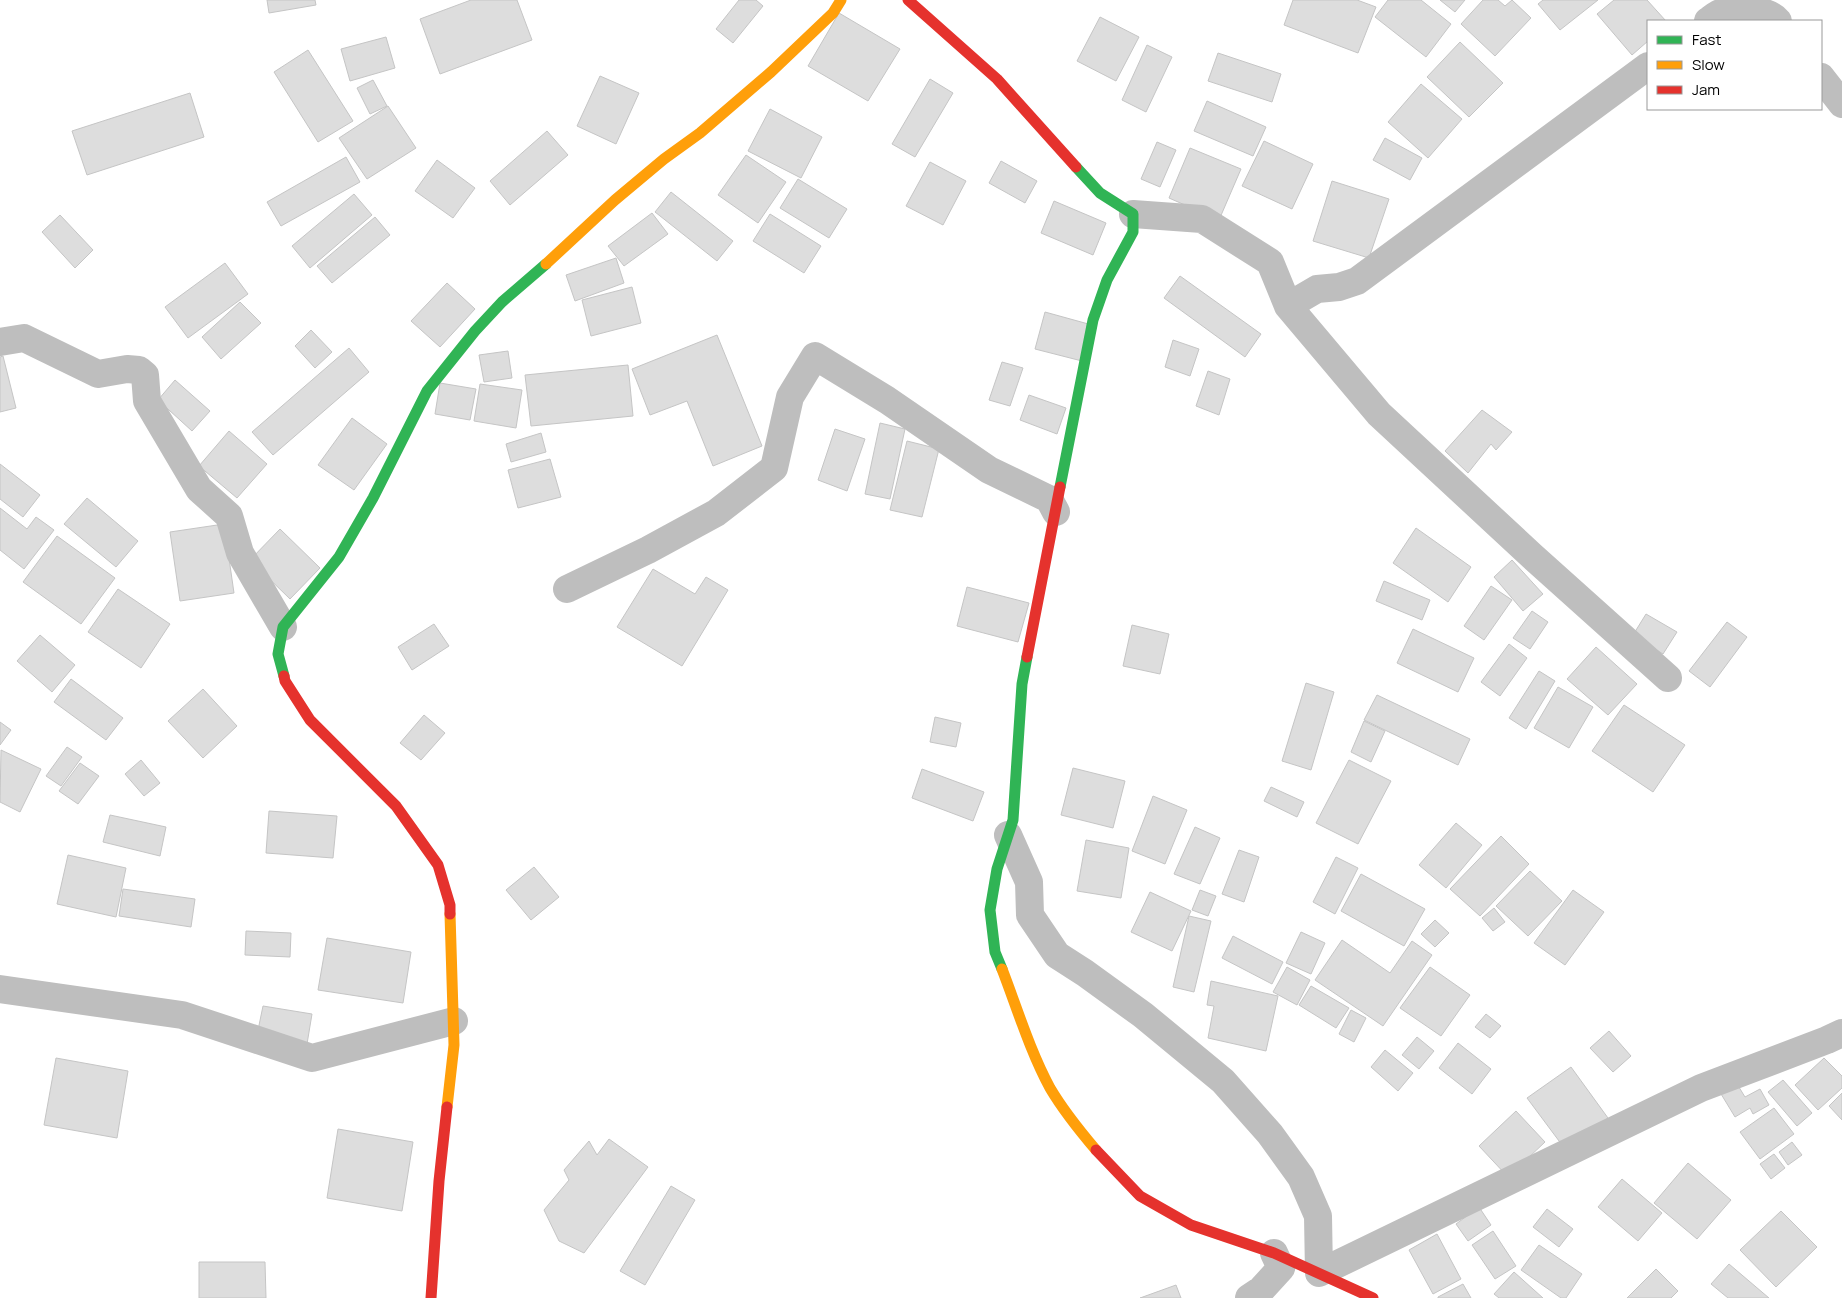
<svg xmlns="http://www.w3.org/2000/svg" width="1842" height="1298" viewBox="0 0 1842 1298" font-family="Manrope,sans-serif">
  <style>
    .building { fill: #ddd; stroke: #c5c5c5 }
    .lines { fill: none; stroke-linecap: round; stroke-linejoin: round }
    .street { stroke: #bebebe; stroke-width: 28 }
    .fast { stroke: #30b455; stroke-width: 11 }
    .slow { stroke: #ff9f0a; stroke-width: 11 }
    .jam { stroke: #e5322d; stroke-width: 11 }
  </style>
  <rect width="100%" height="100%" fill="#fff"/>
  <path class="building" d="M267,0H315L316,5L269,13Z
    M471,0H517L532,40L440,74L420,19Z
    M739,0H756L763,6L733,43L716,29Z
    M1293,0H1357L1376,7L1358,53L1284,25Z
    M1388,0H1421L1451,24L1426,57L1375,17Z
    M1440,0H1465L1455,12Z
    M1483,0H1498L1505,6L1512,0L1531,18L1495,56L1461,24Z
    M1543,0H1598L1560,30L1538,4Z
    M1614,0H1647L1666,21H1648V41L1632,55L1597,14Z
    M839,13L900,49L868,101L808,66Z
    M1100,17L1139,37L1116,81L1077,61Z
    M386,37L395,68L350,81L341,49Z
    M1460,42L1503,83L1469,117L1427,77Z
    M1147,45L1172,57L1146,112L1122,100Z
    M308,50L353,121L318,142L274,72Z
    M1218,53L1281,74L1272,102L1208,81Z
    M600,76L639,93L616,144L577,126Z
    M930,79L953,93L915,157L892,144Z
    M373,80L387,106L370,114L357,88Z
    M1421,84L1462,119L1428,158L1388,122Z
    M190,93L204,137L87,175L72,131Z
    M1207,101L1266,127L1253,156L1194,131Z
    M388,106L416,148L367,179L339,138Z
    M770,109L822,137L801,178L748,151Z
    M547,131L568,155L510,205L490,181Z
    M1385,138L1422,158L1410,180L1373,160Z
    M1264,141L1313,164L1292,209L1242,186Z
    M1157,142L1176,150L1160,187L1141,179Z
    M1190,148L1241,169L1219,220L1169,198Z
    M746,155L786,182L758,223L718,195Z
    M346,157L360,182L281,226L267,202Z
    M437,160L475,188L453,218L415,191Z
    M1001,161L1037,181L1025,203L989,183Z
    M930,162L966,181L943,225L906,206Z
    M798,179L847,209L829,238L780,208Z
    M1332,181L1389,199L1369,258L1313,241Z
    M671,192L733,241L717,261L655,212Z
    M354,194L372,215L310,268L292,246Z
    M1054,201L1106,223L1093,255L1041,233Z
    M652,213L668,234L624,266L608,246Z
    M770,214L821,246L804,273L753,241Z
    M60,215L93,250L75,268L42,232Z
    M375,217L390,235L332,283L317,266Z
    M616,258L624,283L575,301L566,275Z
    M225,263L248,294L188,338L165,307Z
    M1180,276L1261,334L1245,357L1164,298Z
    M447,283L475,309L440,347L411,321Z
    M632,287L641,323L591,336L582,300Z
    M240,302L261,323L221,359L202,337Z
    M1045,312L1092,325L1082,361L1035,349Z
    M311,330L332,352L315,368L295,346Z
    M717,335L762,446L713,466L687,401L650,415L632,369Z
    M1173,340L1199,349L1190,376L1165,367Z
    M349,348L369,372L273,455L252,432Z
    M508,351L512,378L484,382L479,355Z
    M3,356L16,408L0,412V357Z
    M1002,362L1023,368L1010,406L989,400Z
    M628,365L633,416L531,426L525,375Z
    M1208,371L1230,379L1219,415L1196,406Z
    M175,380L210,411L192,431L158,400Z
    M440,383L476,389L470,420L435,414Z
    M480,384L522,390L516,428L474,421Z
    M1029,395L1066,408L1057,434L1020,420Z
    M1482,410L1512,432L1496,450L1491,444L1468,473L1445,451Z
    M352,418L387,444L354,490L318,465Z
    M880,423L905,429L890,499L865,494Z
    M835,429L865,439L847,491L818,480Z
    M229,431L267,464L237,498L199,466Z
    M541,433L546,452L511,462L506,444Z
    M907,441L939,449L922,517L890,510Z
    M550,459L561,497L518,508L508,470Z
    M0,464L40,495L23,517L0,499Z
    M87,498L138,541L116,567L64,524Z
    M0,508L27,529L36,517L54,530L24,569L0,550Z
    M224,524L234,593L180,601L170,532Z
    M1416,528L1471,567L1448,602L1393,563Z
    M280,529L320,568L290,599L250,560Z
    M57,536L115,578L81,624L23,582Z
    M1512,560L1543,594L1523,611L1494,577Z
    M653,569L695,594L706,577L728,590L682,666L617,627Z
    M1384,581L1430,600L1422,620L1376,601Z
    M1491,586L1512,600L1484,640L1464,626Z
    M967,587L1029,603L1018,642L957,626Z
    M118,589L170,624L141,668L88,632Z
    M1532,611L1548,622L1530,649L1513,638Z
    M1646,614L1677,632L1663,654L1633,635Z
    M1727,622L1747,637L1710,687L1689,671Z
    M434,624L449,646L412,670L398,647Z
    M1132,625L1169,634L1160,674L1123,666Z
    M1413,629L1474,658L1458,692L1397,663Z
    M40,635L75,665L52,692L17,661Z
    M1509,644L1527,658L1500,696L1481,682Z
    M1596,647L1637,684L1608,715L1567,679Z
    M1539,671L1555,681L1526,729L1509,718Z
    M71,679L123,718L106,740L54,702Z
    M1306,683L1334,692L1311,770L1282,761Z
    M1558,687L1593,707L1569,748L1534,728Z
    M203,689L237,726L203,758L168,721Z
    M1377,695L1470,739L1458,765L1364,720Z
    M1624,705L1685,745L1653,792L1592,751Z
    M424,715L445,733L421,760L400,743Z
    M935,717L961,723L956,747L930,742Z
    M1364,721L1385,731L1371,762L1351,752Z
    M0,722L11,730L0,745Z
    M67,747L82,757L61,786L46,776Z
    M1,750L41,769L20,812L0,802Z
    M141,760L160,783L144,796L125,774Z
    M1349,760L1391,781L1358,844L1316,823Z
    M80,763L99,776L78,804L59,791Z
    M1073,768L1125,781L1113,828L1061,815Z
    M922,769L984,792L973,821L912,798Z
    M1271,787L1304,802L1297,817L1264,801Z
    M1153,796L1187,810L1165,864L1132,851Z
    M269,811L337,816L333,858L266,853Z
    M110,815L166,827L160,856L103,842Z
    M1456,823L1482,845L1446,888L1419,865Z
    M1195,827L1220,838L1200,884L1174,874Z
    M1501,836L1529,864L1480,916L1450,889Z
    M1086,840L1129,848L1121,898L1077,891Z
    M1239,850L1259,857L1244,902L1222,894Z
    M68,855L126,868L116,917L57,904Z
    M1336,857L1358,868L1335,914L1313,902Z
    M534,867L559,897L531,920L506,890Z
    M1530,871L1562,901L1528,936L1496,906Z
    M1361,874L1425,909L1404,946L1341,911Z
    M123,889L195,899L191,927L119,916Z
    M1200,890L1216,896L1208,916L1192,910Z
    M1573,890L1604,912L1565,965L1534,943Z
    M1150,892L1191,911L1172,951L1131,932Z
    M1494,908L1505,922L1493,931L1482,918Z
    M1189,916L1211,921L1194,992L1173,987Z
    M1435,920L1449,933L1435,947L1421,934Z
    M246,931L291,933L290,957L245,955Z
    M1301,932L1325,943L1311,974L1286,963Z
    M1233,936L1283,962L1272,984L1222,958Z
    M327,938L411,952L403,1003L318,990Z
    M1342,940L1390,973L1412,941L1432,955L1383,1026L1315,980Z
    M1287,967L1310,980L1297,1005L1273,992Z
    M1430,967L1470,995L1441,1036L1400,1008Z
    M1211,981L1278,996L1266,1051L1208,1038L1214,1006L1207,1005Z
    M1311,986L1349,1008L1336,1028L1299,1005Z
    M263,1006L312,1014L307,1044L257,1035Z
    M1351,1010L1366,1018L1354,1042L1339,1034Z
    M1486,1014L1501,1026L1490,1038L1475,1027Z
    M1609,1031L1631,1056L1613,1072L1590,1048Z
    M1417,1037L1434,1051L1419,1069L1402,1055Z
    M1458,1043L1491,1069L1472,1094L1439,1068Z
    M1385,1050L1413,1073L1398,1091L1371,1067Z
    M56,1058L128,1071L117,1138L44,1125Z
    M1824,1058L1842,1076V1088L1818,1110L1795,1085Z
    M1571,1067L1608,1118L1565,1149L1527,1098Z
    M1734,1079L1745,1097L1760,1089L1769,1105L1753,1114L1750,1108L1735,1117L1718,1089Z
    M1783,1080L1812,1113L1797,1126L1768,1092Z
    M1842,1093V1120L1829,1106Z
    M1774,1108L1794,1134L1760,1159L1740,1132Z
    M1516,1111L1545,1142L1508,1177L1479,1146Z
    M338,1129L413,1142L402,1211L327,1198Z
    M609,1139L648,1167L584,1253L559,1241L544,1210L569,1180L564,1170L589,1141L597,1155Z
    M1792,1142L1802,1155L1788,1165L1779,1152Z
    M1774,1154L1785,1168L1771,1179L1760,1164Z
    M1688,1163L1731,1200L1697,1239L1654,1203Z
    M1622,1179L1662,1213L1638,1241L1598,1207Z
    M671,1186L695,1200L645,1285L620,1271Z
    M1479,1207L1491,1225L1468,1241L1456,1224Z
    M1547,1209L1573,1229L1559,1247L1533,1227Z
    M1781,1211L1817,1247L1776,1287L1740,1250Z
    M1493,1231L1516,1266L1495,1279L1472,1245Z
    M1437,1234L1461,1279L1433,1294L1409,1250Z
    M1539,1245L1582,1274L1566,1298H1561L1521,1270Z
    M199,1262H265L266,1298H199Z
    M1729,1264L1769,1298H1728L1711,1284Z
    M1656,1269L1678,1291L1671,1298H1627Z
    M1514,1272L1543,1298H1499L1494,1294Z
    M1463,1284L1471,1298H1438V1297Z
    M1176,1285L1181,1298H1140Z"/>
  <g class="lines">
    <path class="street" d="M1708,21C1711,19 1714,16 1718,14C1731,7 1768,8 1778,21
      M1821,77L1842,104
      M1133,214L1202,219L1270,262L1288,306L1317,289L1339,287L1357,281L1648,66
      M1288,306L1379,414L1532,556L1668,678
      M0,342L24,338L98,374L127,369L139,370L145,375L147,401L199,489L229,516L240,553L283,627
      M567,589L648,550L716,513L774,468L790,397L815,356L887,400L989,470L1049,499L1056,512
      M1008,835L1029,882L1030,915L1057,955L1085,973L1143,1015L1223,1081L1270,1134L1301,1177L1318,1216L1319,1273L1701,1088L1827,1040L1842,1033
      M0,989L182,1015L312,1058L454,1021
      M1249,1298L1261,1290L1281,1268L1274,1253"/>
    <path class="fast" d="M1060,487L1093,320L1107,280L1133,232V214L1100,193L1076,167
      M284,676L278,654L283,627L339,557L373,498L427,391L475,331L502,302L546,264
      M1002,969L995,952L990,910L997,869L1013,820L1022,684L1027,657"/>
    <path class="slow" d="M546,264L615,200L664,159L700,133L771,72L833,13L841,0
      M1002,969C1017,1008 1030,1051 1050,1088C1063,1110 1079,1130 1096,1150
      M447,1107L454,1045L450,914"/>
    <path class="jam" d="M908,0L997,79L1076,167
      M1027,657L1060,487
      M284,676L285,681L310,720L396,806L438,865L450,905V914
      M1096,1150L1140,1196L1191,1225L1274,1253L1373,1298
      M431,1298L439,1181L447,1107"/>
  </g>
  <rect x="1647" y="20" width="175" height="90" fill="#ffffff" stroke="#999999"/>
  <rect x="1657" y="36" width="25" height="8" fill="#30b455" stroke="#999999"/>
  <text x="1692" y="45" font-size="15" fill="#000000">Fast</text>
  <rect x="1657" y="61" width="25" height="8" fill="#ff9f0a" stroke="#999999"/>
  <text x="1692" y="70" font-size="15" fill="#000000">Slow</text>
  <rect x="1657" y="86" width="25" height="8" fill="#e5322d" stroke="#999999"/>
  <text x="1692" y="95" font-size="15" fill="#000000">Jam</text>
</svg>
